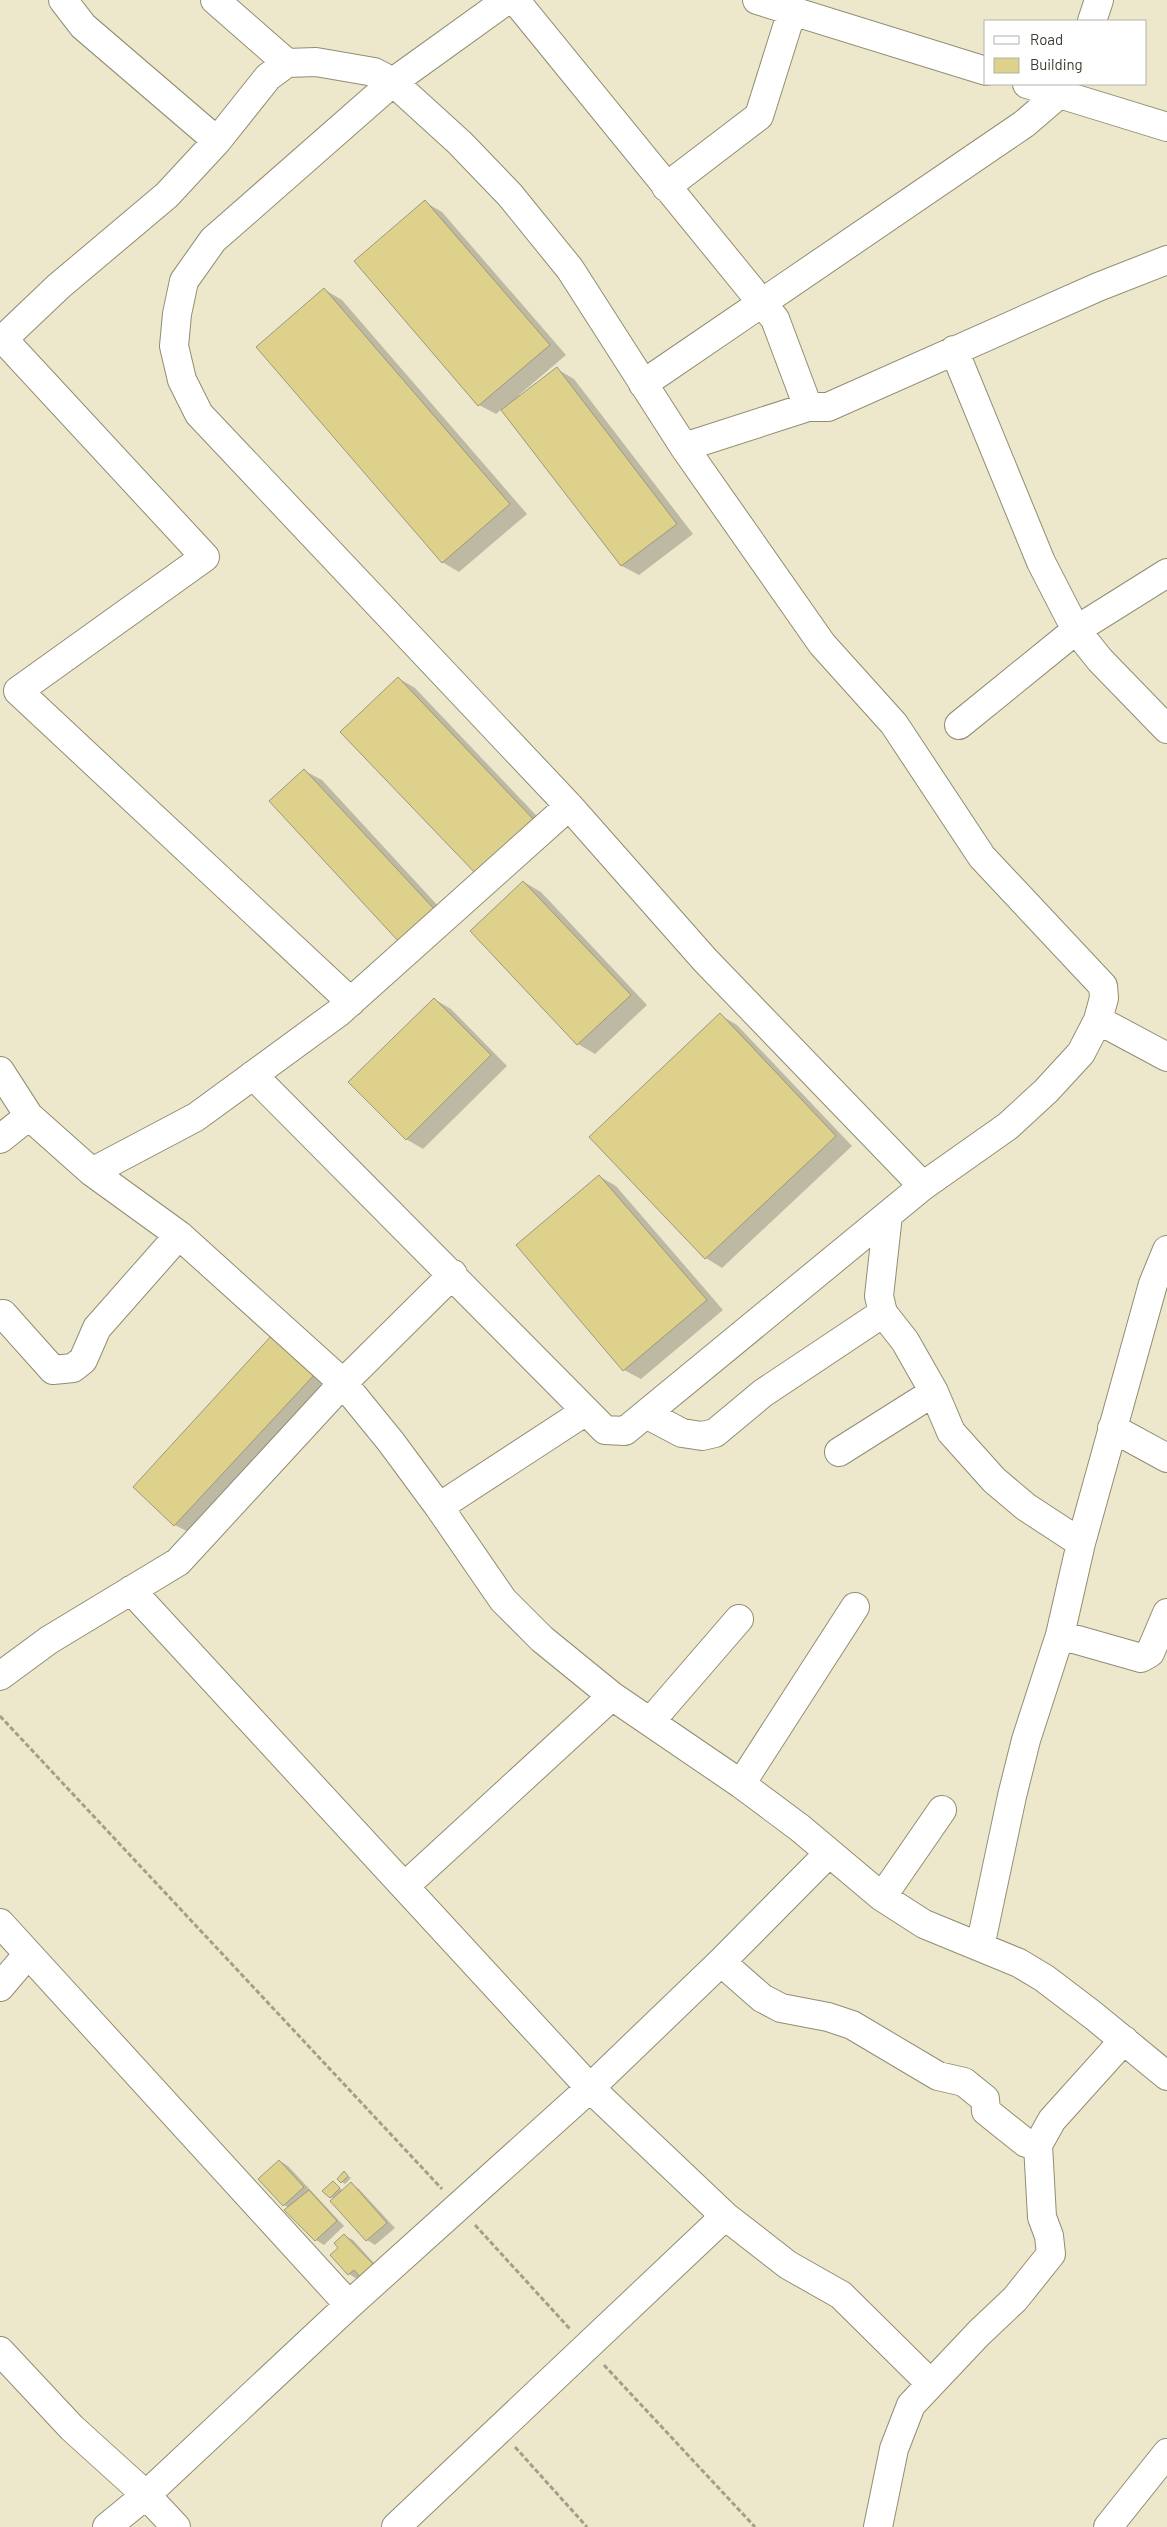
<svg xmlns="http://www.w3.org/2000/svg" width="1167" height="2527" viewBox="0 0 1167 2527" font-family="Barlow,sans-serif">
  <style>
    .shadow { fill: #0003 }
    .building { fill: #ddd18b; stroke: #9d987e }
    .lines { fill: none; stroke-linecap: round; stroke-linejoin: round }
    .minor-casing { stroke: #918d73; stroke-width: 30 }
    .path { stroke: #a39f8a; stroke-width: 3; stroke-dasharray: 5 2.5; stroke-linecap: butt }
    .minor { stroke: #fff; stroke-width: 28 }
  </style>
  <rect width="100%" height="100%" fill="#ede8cc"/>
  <path class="shadow" d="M425,202L442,212L566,355L519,395L520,397L557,369L574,379L693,534L639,575L622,566L502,409L496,414L479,405Z
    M325,290L342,300L527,514L459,572L442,562Z
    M398,678L415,688L552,832L479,875Z
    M305,771L322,780L452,921L271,801Z
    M524,882L541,892L647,1005L595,1054L578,1044Z
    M434,999L451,1009L507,1066L423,1149L406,1139Z
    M720,1015L737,1025L852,1146L722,1268L706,1258Z
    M599,1176L616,1186L723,1310L641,1379L624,1370Z
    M274,1335L332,1383L192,1534L175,1525Z
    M280,2161L288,2166L344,2226L324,2245L316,2240L289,2208L284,2205Z
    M344,2173L351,2178L345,2184L338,2179Z
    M334,2182L343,2191L351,2184L359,2189L395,2228L375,2245L367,2240L332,2201L334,2199L330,2197Z
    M344,2235L353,2240L383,2273L357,2279L349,2274L331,2255L340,2248Z"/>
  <path class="building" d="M425,200L550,345L478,406L354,261Z
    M324,288L510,504L442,563L256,347Z
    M557,367L677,524L621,566L501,410Z
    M398,677L536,822L478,876L340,732Z
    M304,769L436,911L400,943L269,801Z
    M523,881L631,995L577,1045L470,931Z
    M434,998L491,1055L406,1140L348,1082Z
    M720,1013L836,1136L705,1259L589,1137Z
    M599,1175L707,1300L623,1371L516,1245Z
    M273,1334L316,1373L174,1526L133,1487Z
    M279,2160L304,2187L283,2206L258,2179Z
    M344,2171L348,2176L341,2183L337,2179Z
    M333,2181L340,2188L330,2198L322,2191Z
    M351,2182L387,2223L366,2241L330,2201Z
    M309,2190L337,2221L315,2241L284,2210Z
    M344,2234L376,2267L363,2280L354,2270L348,2275L330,2255L338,2248L334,2243Z"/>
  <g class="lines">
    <g class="minor-casing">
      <path id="minor" d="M63,0L83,26L217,141
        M215,0L287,63
        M507,0L393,82L213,240L184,281L177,314L174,346L182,380L199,414L569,806L705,960L923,1186
        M515,0L775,319L808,407
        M757,0L986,71
        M1092,21L1099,0
        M1027,84L1167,127
        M666,187L759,116L792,11
        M4,340L205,557L18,691L351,1002
        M0,342L59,286L167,195L217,141L268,77L287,63L316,62L374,72L393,82L460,143L510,195L570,269L684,447L822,644L894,724L982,857L1103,986L1104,998L1098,1020L1081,1053L1046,1091L1008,1126L923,1186L625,1431L605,1430L253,1075
        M954,350L1041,562L1076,630L1100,660L1167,729
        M643,384L1024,124L1059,94
        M684,447L808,407H828L1098,287L1167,260
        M959,725L1076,630L1167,573
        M1098,1020L1167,1057
        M0,1071L29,1116L92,1172L179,1235L343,1383L391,1442L439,1507L503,1600L542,1639L612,1696L741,1784L800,1828L882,1897L924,1924L1019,1963L1044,1978L1094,2016L1167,2076
        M0,1139L29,1116
        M92,1172L196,1117L338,1013L569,806
        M888,1215L879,1296L883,1313L905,1341L934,1392L951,1432L994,1480L1026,1507L1081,1543
        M0,1317L3,1314L53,1370L73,1368L83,1360L97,1328L179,1235
        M646,1414L682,1433L702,1436L715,1433L763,1393L883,1313
        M1112,1428L1167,1458
        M839,1452L934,1392
        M439,1507L586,1411
        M131,1590L590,2088L725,2216L788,2265L841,2295L930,2383
        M1060,1635L1141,1658L1150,1653L1167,1613
        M0,1676L49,1640L178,1562L343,1383L453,1274
        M650,1722L739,1619
        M741,1784L855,1607
        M405,1886L612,1696
        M882,1897L942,1810
        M0,1923L349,2305
        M980,1947L1012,1796L1026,1740L1060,1635L1081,1543L1153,1284L1167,1250
        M721,1962L762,1998L781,2008L828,2017L852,2025L938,2076L964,2082L985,2099L986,2111L1026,2143L1038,2145
        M0,1987L28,1954
        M0,2351L72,2428L146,2495L176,2527
        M107,2527L146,2495L349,2305L590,2088L721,1962L829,1853
        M396,2527L725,2216
        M878,2527L894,2449L911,2405L979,2333L1015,2299L1051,2254L1049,2236L1042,2217L1038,2145L1052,2120L1124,2040
        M1108,2527L1167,2453"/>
    </g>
    <path class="path" d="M0,1716L442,2189
      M475,2225L570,2329
      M604,2365L755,2527
      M515,2447L587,2527"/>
    <use href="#minor" class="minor"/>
  </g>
  <rect x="984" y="20" width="162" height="65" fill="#ffffff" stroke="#b1b1ac"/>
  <rect x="994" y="36" width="25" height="8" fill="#ffffff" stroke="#b1b1ac"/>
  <text x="1030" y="45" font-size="15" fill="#3d3b30">Road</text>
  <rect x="994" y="58" width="25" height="15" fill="#ddd18b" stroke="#b1b1ac"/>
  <text x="1030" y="70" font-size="15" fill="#3d3b30">Building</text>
</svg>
